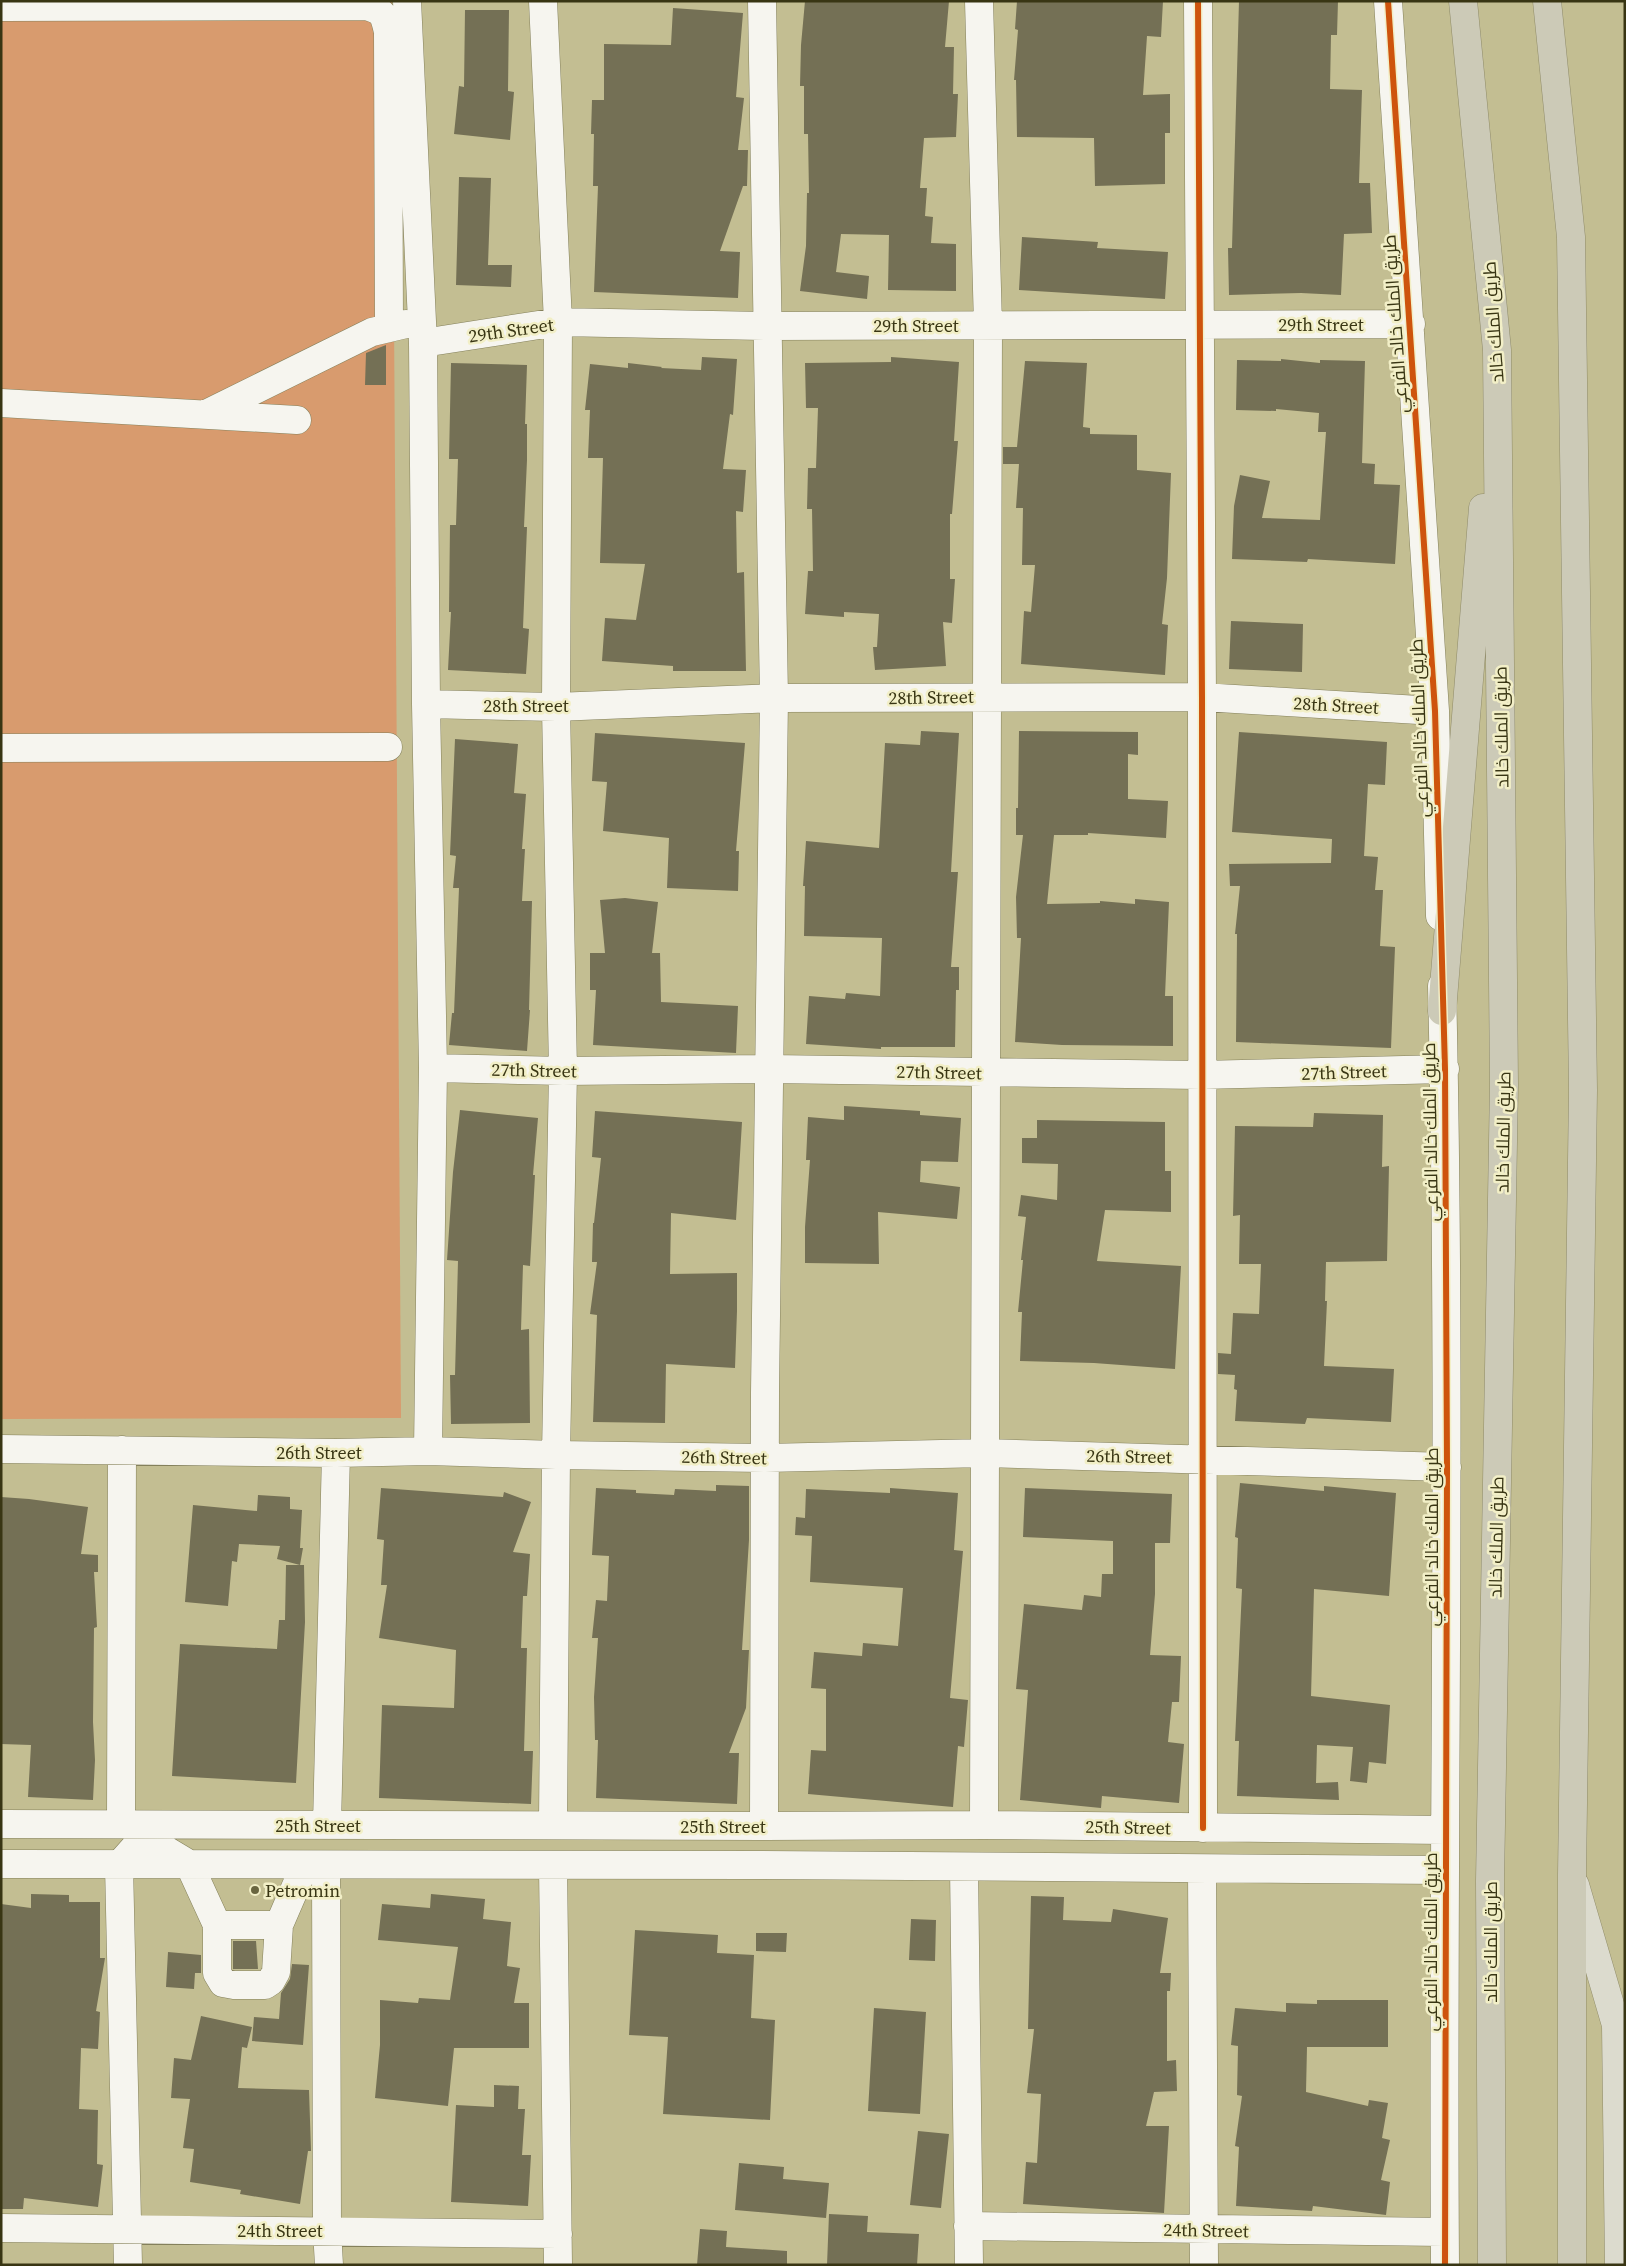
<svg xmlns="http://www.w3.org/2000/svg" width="1626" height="2266" viewBox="0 0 1626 2266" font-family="'Source Serif 4',Cairo,serif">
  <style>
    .green { fill: #d89b6e }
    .building { fill: #747055 }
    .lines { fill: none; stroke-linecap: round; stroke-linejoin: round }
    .minor-casing { stroke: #84805b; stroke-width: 29 }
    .major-casing { stroke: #8f8b69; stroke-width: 29 }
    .highway-casing { stroke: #8f8b69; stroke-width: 29 }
    .minor { stroke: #f6f5ef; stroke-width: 28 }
    .major { stroke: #dcdbce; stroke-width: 28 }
    .highway { stroke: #cccab7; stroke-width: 28 }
    .cycleway-casing { stroke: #f2efc7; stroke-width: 9 }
    .cycleway { stroke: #ce540d; stroke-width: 6 }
    .poi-dot { fill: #69653f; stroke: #f2efc7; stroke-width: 2 }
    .labels { text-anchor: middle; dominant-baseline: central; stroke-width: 5; stroke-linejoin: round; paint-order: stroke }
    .street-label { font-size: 18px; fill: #383513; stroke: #f2efc7 }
    .poi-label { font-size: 18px; fill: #383513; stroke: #f2efc7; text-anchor: start }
  </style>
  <rect width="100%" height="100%" fill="#c3be92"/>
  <path class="green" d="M1,1H392L401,1418L1,1419Z"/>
  <path class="building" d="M805,1H949L945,47H954L953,94H958L956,137L924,138L920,188H927L925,216L933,217L931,243L956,244V291L888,290L889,235L841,234L836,272L869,276L867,299L800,291L806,246L807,193H809L808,134H804V86H800L801,45Z
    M1017,1H1163L1161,37L1147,36L1143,95L1170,94V133H1165V184L1095,186L1094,138L1017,137L1016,80H1014L1018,30L1015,29Z
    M1239,1H1338L1337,35H1331L1330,89L1362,90L1359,183H1370L1372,233L1344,234L1341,295L1301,293L1229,295L1228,248H1232Z
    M673,8L743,13L736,97L744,98L738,150H748L747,186H743L720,251L740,252L738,298L594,292L598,186H593L594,134H591L592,100H604V44L671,45Z
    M465,10H509L508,91L514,92L510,140L454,134L459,86L464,87Z
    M459,177L491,178L488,265H512L511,287L456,285Z
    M1022,237L1098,242L1097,248L1168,252L1165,299L1019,290Z
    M386,345V385H365L366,353Z
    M702,357L737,359L733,415L730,414L723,469L746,470L743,512L736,511L737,573L744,572L746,671H673V666L602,661L605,618L636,620L645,564L600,563L603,458H588L590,410H585L590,364L628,368V363L662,367L661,368L701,370Z
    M891,357L959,362L954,441H958L952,514H950V579H955L952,623L943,622L946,666L875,670L873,647H877L879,614L844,612V617L805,614L808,571H813L812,509H807L808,468H816L818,408H806L805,363L891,362Z
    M1281,359L1320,363V360L1365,361L1362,463L1375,464L1374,484L1400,485L1395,564L1308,559L1307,562L1232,559L1234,506L1240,475L1270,481L1262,518L1320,520L1326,432H1318L1319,413L1276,409V411L1236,410L1237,360L1281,361Z
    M1025,361L1087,363L1083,427L1090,428V434L1137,435V470L1171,473L1167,578L1162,624L1168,625L1165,675L1021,664L1024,611L1031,612L1035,565H1022L1023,508H1016L1019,464H1003V447H1017Z
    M451,363L527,365L525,424H527V460L524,527H527L523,628L529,629L526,674L448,670L451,612H449L450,525H456L458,459H449Z
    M1231,621L1303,624L1302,672L1229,669Z
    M921,731L959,733L951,872H958L951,967H959V990H956L955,1047H881V1049L806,1044L809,996L845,999L846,993L880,996L882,938L804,936L805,886H803L806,841L879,848L885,743L920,745Z
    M1019,731L1138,732V755L1128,754V799L1168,801L1166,838L1088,833V835H1054L1047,904L1100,903V901L1135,904V899L1169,902L1165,996H1173V1046L1062,1045L1015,1042L1021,938H1017L1016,897L1023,835H1016V808H1018Z
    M1239,732L1387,742L1385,785L1368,784L1364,856L1378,857L1375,890H1383L1380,946L1395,947L1391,1048L1236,1042L1237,934H1235L1240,886H1230L1229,864L1331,863L1332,839L1232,832Z
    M595,733L745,743L736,851H739L738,891L667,888L669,838L603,831L607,782L592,781Z
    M455,739L518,744L514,793L526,794L522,849H525L522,901H532L529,1010H530L527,1051L449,1045L452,1013H454L459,888H453L456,856L450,855Z
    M625,898L658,902L652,953H660L661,1002L738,1006L736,1053L593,1045L596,990H590V953H605L600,900Z
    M844,1106L920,1111V1115L961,1118L958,1162L921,1161L920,1182L960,1187L957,1219L878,1212L879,1264L805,1263V1227L810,1160H806L808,1117L844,1120Z
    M460,1110L538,1118L533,1175H535L530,1266L523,1265L521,1330L529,1329L530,1423L451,1424L450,1375H455L458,1261L447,1260L453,1172Z
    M595,1111L742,1122L736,1220L671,1213L670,1274L737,1273V1311L735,1368L666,1364L665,1423L593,1422L597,1315L590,1314L597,1262H592L593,1223H594L601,1158L592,1157Z
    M1314,1113L1383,1115L1382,1167L1389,1166L1387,1261L1326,1262L1325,1301H1327L1324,1366L1394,1369L1391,1422L1307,1418L1305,1424L1235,1421L1237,1390L1234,1389L1235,1375L1218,1374V1353L1231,1354L1233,1313L1259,1314L1261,1264H1239L1240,1215L1233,1216L1235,1126L1313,1127Z
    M1037,1120L1165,1122V1171H1171V1212L1105,1210L1097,1261L1181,1266L1175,1369L1094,1363L1020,1361L1022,1312H1018L1023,1260H1021L1026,1217L1018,1216L1021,1195L1057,1200L1058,1164L1022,1163V1138H1037Z
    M1240,1483L1324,1491V1486L1396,1493L1389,1596L1314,1589L1311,1696L1390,1705L1386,1764L1369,1762L1367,1783L1350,1781L1353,1747L1317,1745L1316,1783L1338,1782L1339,1800L1237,1796L1239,1741H1235L1242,1589L1236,1588L1238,1538L1235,1537Z
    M716,1485L749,1486V1540L742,1650H749L746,1708L729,1753H739L737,1804L596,1798L598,1740H595L594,1697L598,1638H592L596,1600L607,1601L609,1556L592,1555L596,1488L636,1490V1493L674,1495L675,1489L716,1491Z
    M381,1488L503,1497L504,1492L531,1502L513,1552L530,1554L527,1596H523L521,1648H527L524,1751H533L531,1804L379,1798L382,1705L454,1708L456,1650L379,1638L387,1585H381L384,1540L377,1539Z
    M890,1488L958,1493L954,1550L963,1551L950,1698L968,1700L964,1747L958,1746L953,1807L808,1794L811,1750L826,1751V1689L811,1688L814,1652L862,1656L863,1643L898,1646L903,1588L810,1582L812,1536L795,1535L796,1517L805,1518L806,1489L890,1493Z
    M1025,1488L1172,1494L1170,1543H1155V1594L1150,1655L1181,1656L1179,1702H1172L1168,1742L1184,1744L1179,1803L1102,1796L1101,1808L1020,1800L1028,1690L1016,1689L1024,1604L1082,1610L1084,1595L1101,1597L1102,1574H1113V1541L1023,1537Z
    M258,1495L290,1497V1509L302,1510L300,1548H303L300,1565L277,1559L280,1546L239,1544L237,1562L232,1561L228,1606L185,1602L193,1505L257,1511Z
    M1,1497L29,1499L88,1507L81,1554L98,1555V1572H94L97,1627L94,1628L93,1722L95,1760L93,1800L28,1797L31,1745L1,1744Z
    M286,1565H304L305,1622L296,1783L172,1776L180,1644L277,1649L279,1620H285Z
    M31,1894L69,1895V1902H100V1958H105L96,2011L100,2012L98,2049L81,2048L79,2109L98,2110L97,2164L103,2165L98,2207L24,2198L23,2209H1V1904L31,1908Z
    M431,1894L485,1899L483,1919L511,1922L507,1966L520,1968L514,2003H529V2048H454L448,2106L375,2098L380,2045V2000L418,2003L419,1998L450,2000L458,1947L378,1940L382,1904L430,1908Z
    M1031,1896L1064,1897L1063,1920L1111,1922L1113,1909L1168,1918L1160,1973H1171L1170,1991H1167V2061L1176,2060L1177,2091L1154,2092L1146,2126H1169L1164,2213L1023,2204L1026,2162L1037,2163L1041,2094L1027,2093L1034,2029H1028Z
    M911,1919L936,1920L935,1961L909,1960Z
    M635,1930L718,1935L717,1953L754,1955L751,2018L775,2020L770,2120L663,2114L668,2037L629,2035Z
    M756,1933H787L786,1952L756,1951Z
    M233,1941H256L258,1969H233Z
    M168,1952L201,1955V1973H195L194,1989L166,1987Z
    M292,1964L309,1965L303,2045L252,2041L254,2017L279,2019L281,1993L290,1979Z
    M1317,2000H1388V2047H1307L1306,2092L1368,2106L1369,2100L1388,2103L1382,2138L1390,2140L1381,2180L1390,2182L1386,2215L1313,2206L1312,2211L1236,2206L1239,2147L1235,2146L1242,2096L1237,2095L1238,2046L1231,2045L1235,2008L1286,2012V2003L1317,2004Z
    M874,2008L926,2012L920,2114L868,2111Z
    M201,2016L252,2027L247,2048L242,2047L238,2088L309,2090L311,2151H308L300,2204L240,2194L241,2190L190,2182L194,2149L183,2148L190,2099L171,2098L174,2058L191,2060Z
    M494,2085L519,2086L518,2109H525L522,2155H531L528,2206L451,2202L456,2105L494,2107Z
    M918,2131L949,2134L941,2208L910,2205Z
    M739,2163L784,2167L783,2179L829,2183L826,2218L735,2210Z
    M829,2214L868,2216L867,2232L919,2234L917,2265H827Z
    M700,2229L727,2231L726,2247L787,2251V2265H697Z"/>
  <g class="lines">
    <g class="minor-casing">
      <path id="minor" d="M407,1L423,343L426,704L433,1068L428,1451
        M543,1L558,322L556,707L563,1071L556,1455L553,1825
        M762,1L774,698L765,1393L764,1826
        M979,1L988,325L984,1825
        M1198,1L1202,697L1203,1828
        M1388,1L1435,711L1440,916
        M1,7L366,6C384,11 384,15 388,32L389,328
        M423,343L558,322L769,326L1411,324
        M1,403L297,420
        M206,414L372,332L406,324
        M426,704L556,707L774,698L1202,697L1435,711
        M1,748L388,747
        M1442,986C1452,1412 1442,1839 1445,2265
        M433,1068L563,1071L770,1069L1201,1075L1445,1069
        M1,1449L336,1453L428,1451L556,1455L765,1458L985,1453L1447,1467
        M1,1824L764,1826L984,1825L1445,1830
        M121,1824L122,1450
        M327,1825L336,1453
        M1,1864L763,1865L1445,1870
        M326,1865L327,2230L329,2265
        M553,1865L558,2265
        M964,1867L969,2265
        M1202,1869L1204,2265
        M217,1925H279
        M968,2226L1444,2232
        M1,2228L558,2234
        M128,2265L119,1865L144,1837L189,1864L217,1925V1973L223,1983L234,1985H265L271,1981L276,1972L279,1925L305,1865"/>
    </g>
    <g class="major-casing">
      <path id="major" d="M1575,1885L1616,2025L1619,2265"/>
    </g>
    <g class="highway-casing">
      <path id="highway" d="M1463,1L1497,350L1504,1085L1490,1881L1492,2265
        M1547,1L1571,237L1583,1090L1572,1875V2265
        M1442,1011C1457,844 1468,676 1483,508"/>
    </g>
    <use href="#minor" class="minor"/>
    <use href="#major" class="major"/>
    <use href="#highway" class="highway"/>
    <g class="cycleway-casing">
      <path id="cycleway" d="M1198,1L1202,697L1203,1828
        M1388,1L1435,711L1445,1069L1447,1467L1445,2265"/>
    </g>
    <use href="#cycleway" class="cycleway"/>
  </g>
  <circle class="poi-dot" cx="255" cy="1890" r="5"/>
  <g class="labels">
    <g class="street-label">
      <text transform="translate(1493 322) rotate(-94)">طريق الملك خالد</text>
      <text x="1321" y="324">29th Street</text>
      <text transform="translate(1395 324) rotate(-94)">طريق الملك خالد الفرعي</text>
      <text x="916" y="325">29th Street</text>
      <text transform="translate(511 330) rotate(-8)">29th Street</text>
      <text transform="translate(931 697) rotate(-1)">28th Street</text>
      <text x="526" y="705">28th Street</text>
      <text transform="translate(1336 705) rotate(3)">28th Street</text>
      <text transform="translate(1501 727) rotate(-91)">طريق الملك خالد</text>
      <text transform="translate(1419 728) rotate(-92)">طريق الملك خالد الفرعي</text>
      <text transform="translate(534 1070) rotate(1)">27th Street</text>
      <text transform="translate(939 1072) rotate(1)">27th Street</text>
      <text transform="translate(1344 1072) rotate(-2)">27th Street</text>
      <text transform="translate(1430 1132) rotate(-91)">طريق الملك خالد الفرعي</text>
      <text transform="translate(1503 1132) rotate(-89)">طريق الملك خالد</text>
      <text x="319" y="1452">26th Street</text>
      <text transform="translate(1129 1456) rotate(1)">26th Street</text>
      <text transform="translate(724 1457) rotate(1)">26th Street</text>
      <text transform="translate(1431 1537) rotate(-90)">طريق الملك خالد الفرعي</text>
      <text transform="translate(1496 1537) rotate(-89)">طريق الملك خالد</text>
      <text x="318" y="1825">25th Street</text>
      <text x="723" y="1826">25th Street</text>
      <text transform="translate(1128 1827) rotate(1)">25th Street</text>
      <text transform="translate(1430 1942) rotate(-90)">طريق الملك خالد الفرعي</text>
      <text transform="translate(1490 1942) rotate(-90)">طريق الملك خالد</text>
      <text x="280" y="2230">24th Street</text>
      <text transform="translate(1206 2230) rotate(1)">24th Street</text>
    </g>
    <g class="poi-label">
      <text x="265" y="1890">Petromin</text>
    </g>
  </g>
  <rect width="1626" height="2266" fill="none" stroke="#383513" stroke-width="5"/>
</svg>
